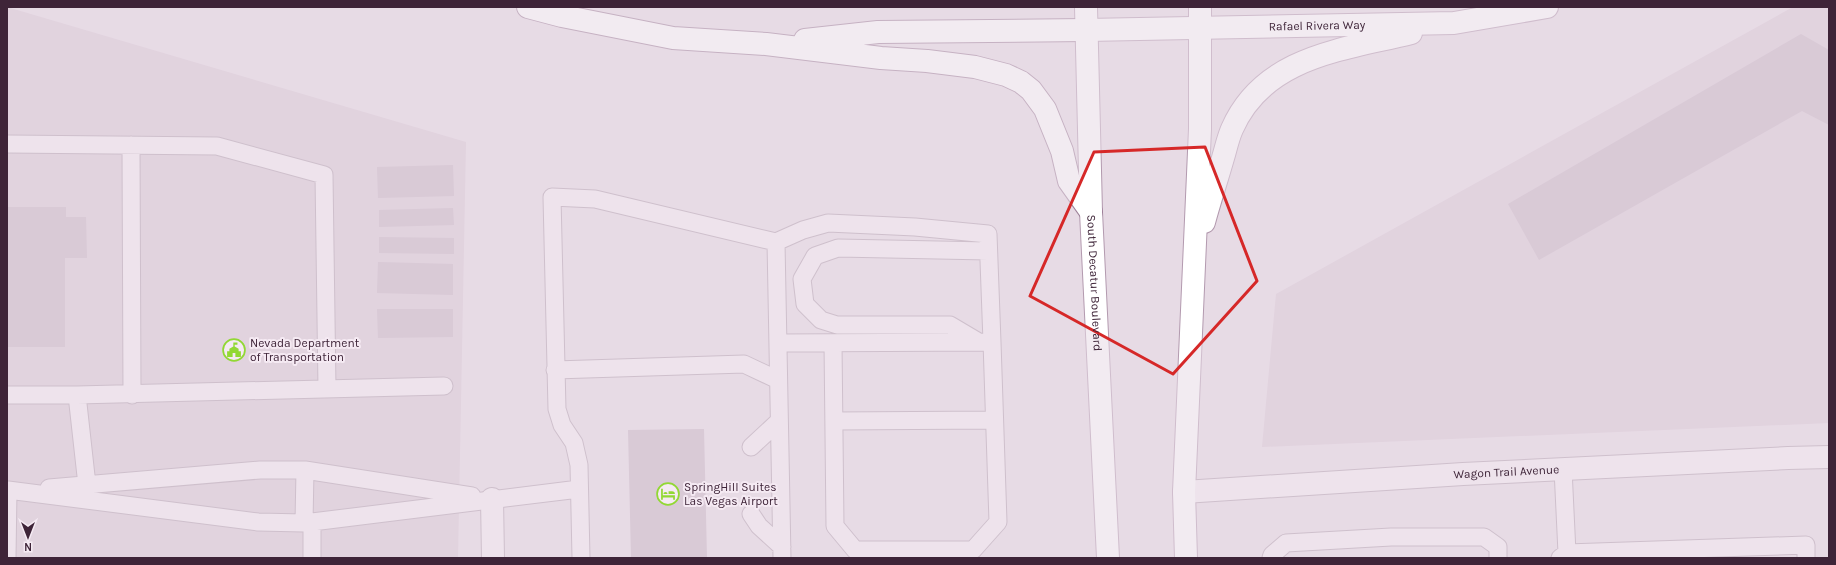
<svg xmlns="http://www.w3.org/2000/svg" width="1836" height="565" viewBox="0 0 1836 565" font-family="Karla,sans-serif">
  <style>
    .built { fill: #d9c9d5 }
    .building { fill: #c7b5c3 }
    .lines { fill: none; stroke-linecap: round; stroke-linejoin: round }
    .lane-casing { stroke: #b1a0ae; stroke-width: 19 }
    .street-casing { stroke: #b1a0ae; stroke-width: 24 }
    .primary-casing { stroke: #b39aaf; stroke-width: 24 }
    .highway-casing { stroke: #9e8199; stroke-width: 24 }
    .lane { stroke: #f5eef3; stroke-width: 17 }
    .street { stroke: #f5eef3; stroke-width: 22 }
    .primary { stroke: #fff; stroke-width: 22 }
    .highway { stroke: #fff; stroke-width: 22 }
    .marked { fill: none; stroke: #d62828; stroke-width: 3; stroke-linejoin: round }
    .labels { text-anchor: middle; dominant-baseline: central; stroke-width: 4; stroke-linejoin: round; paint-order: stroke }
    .street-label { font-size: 12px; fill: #3e2438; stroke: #f5eaf3 }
    .poi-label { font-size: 12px; fill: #3e2438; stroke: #f5eaf3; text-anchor: start }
  </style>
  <rect width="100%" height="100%" fill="#e7dbe5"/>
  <path class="built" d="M7,7L466,142L458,558H7Z
    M1793,7H1829V423L1262,447L1276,294Z"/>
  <path class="building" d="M1801,34L1829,50V125L1802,111L1539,260L1508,204Z
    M453,165L454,196L378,198L377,167Z
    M7,207H66V217H86L87,258H65V347H7Z
    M453,208L454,225L379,227V210Z
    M379,237L454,238V254L379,253Z
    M378,262L453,264V295L377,293Z
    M377,309H453V337L378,338Z
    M704,429L707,558H631L628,430Z"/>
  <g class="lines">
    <g class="lane-casing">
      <path id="lane" d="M7,144L217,146L324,175L327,389
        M131,145L132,395
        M776,242L803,230L828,223L915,227L988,234L992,342
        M977,341L950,325H837L821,320L805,304L802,279L815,256L838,248L988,251
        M778,343L992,342L998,522L973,550H855L835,526L833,343
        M555,370L744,364L778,380
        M7,395H77L87,485
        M77,395L444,386
        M834,421L994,420
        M751,447L779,421
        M49,488L260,470H305L472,496
        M8,490L258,522L304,523L579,489
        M751,514L759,526L782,547
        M312,522V558
        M304,523L305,470
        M1567,553L1806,545V558
        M7,558L8,490
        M581,558L579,465L574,443L562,425L557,409L552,197L595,199L776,242L782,558
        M1271,558L1272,555L1286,543L1391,537H1484L1498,547V558
        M1560,558L1567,553L1563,469"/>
    </g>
    <g class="street-casing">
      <g id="street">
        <path id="s1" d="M1184,492L1463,474L1788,458L1829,457"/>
        <path d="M492,499L493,558"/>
      </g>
    </g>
    <g class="primary-casing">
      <g id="primary">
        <path id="s2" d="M1086,7L1091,212L1108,558"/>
        <path id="s3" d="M1086,30L1454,23L1547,7"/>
        <path d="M1204,222C1210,200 1217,179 1223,158C1226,148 1228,138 1232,129C1264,56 1343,50 1411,33"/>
        <path d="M1186,558L1184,492L1200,129V7"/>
      </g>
    </g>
    <g class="highway-casing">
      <path id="highway" d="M528,7L562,16L673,38L766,44L881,58L927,61L975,67L1006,75L1021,82L1031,90L1045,109L1062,151L1069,181L1091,212
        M805,40L878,32L1086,30"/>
    </g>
    <use href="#lane" class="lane"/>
    <use href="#street" class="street"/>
    <use href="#primary" class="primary"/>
    <use href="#highway" class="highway"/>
  </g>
  <path d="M0 0H1836V565H0ZM1205,147L1257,281L1173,374L1030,296L1094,152Z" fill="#e7dbe5" fill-opacity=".55" fill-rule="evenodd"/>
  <path class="marked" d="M1205,147L1257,281L1173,374L1030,296L1094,152Z"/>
  <defs>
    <g id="civic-ring" transform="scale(1.15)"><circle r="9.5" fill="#f5eaf3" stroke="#92d834" stroke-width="1.5"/><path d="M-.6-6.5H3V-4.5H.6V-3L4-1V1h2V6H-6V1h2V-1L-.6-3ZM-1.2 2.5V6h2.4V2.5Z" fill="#92d834"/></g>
    <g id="hotel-ring" transform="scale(1.15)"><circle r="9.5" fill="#f5eaf3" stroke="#92d834" stroke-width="1.5"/><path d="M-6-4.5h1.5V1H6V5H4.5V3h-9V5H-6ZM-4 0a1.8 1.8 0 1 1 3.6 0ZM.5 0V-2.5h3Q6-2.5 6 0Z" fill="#92d834"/></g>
  </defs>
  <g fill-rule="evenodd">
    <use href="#civic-ring" x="234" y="350"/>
    <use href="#hotel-ring" x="668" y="494"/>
  </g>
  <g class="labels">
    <g class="street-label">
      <text stroke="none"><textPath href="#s3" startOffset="231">Rafael Rivera Way</textPath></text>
      <text stroke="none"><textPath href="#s2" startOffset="276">South Decatur Boulevard</textPath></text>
      <text stroke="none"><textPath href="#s1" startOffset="323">Wagon Trail Avenue</textPath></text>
    </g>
    <g class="poi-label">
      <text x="250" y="343">Nevada Department<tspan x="250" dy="14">of Transportation</tspan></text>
      <text x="684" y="487">SpringHill Suites<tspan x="684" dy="14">Las Vegas Airport</tspan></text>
    </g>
  </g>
  <rect width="1836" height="565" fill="none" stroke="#3e2438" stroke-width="16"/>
  <g transform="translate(28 537) rotate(180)" stroke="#f5eaf3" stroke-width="3" paint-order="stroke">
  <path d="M0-3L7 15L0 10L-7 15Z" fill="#3e2438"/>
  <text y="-6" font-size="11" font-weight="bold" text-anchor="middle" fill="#3e2438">N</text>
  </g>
</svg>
